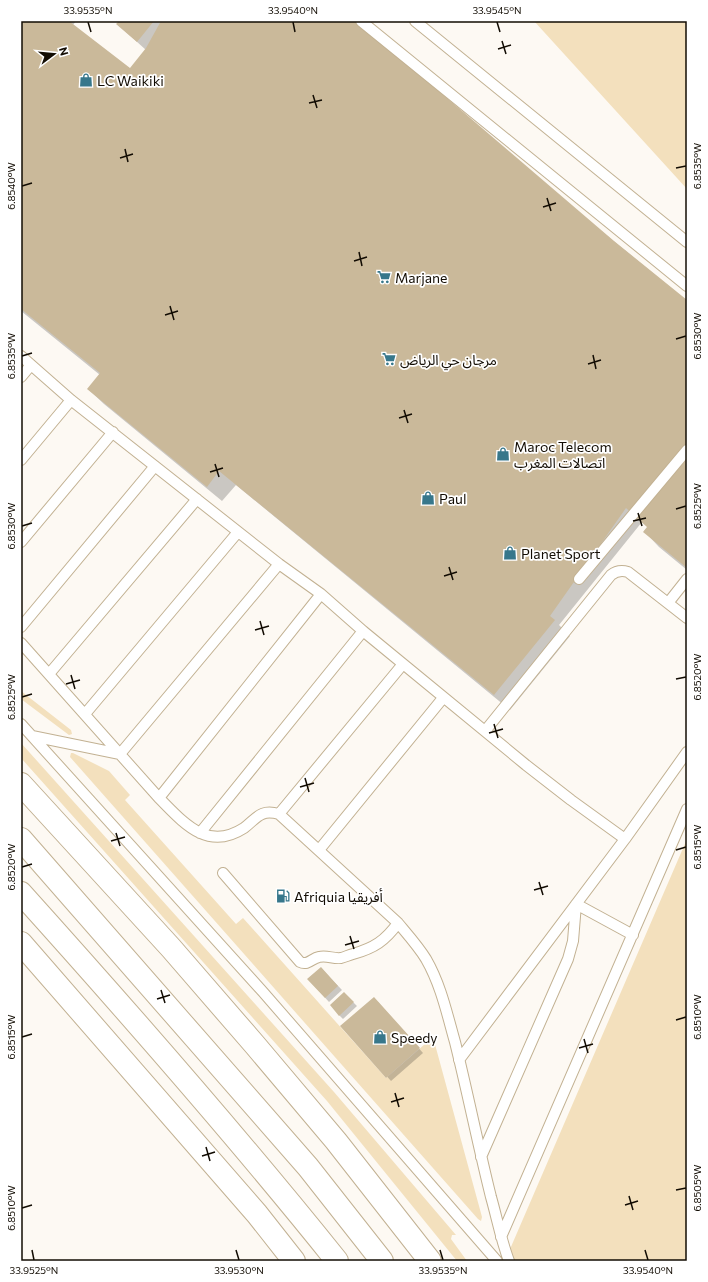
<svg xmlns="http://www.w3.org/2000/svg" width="708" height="1282" viewBox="0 0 708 1282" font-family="Commissioner,'Noto Sans Arabic',sans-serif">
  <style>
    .green { fill: #f3e0bd }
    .shadow { fill: #0003 }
    .building { fill: #cab99a }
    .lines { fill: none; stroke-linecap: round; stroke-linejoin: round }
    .service-casing { stroke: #c2b192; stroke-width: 12 }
    .trunk-casing { stroke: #c2b192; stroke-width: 24 }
    .service { stroke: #fff; stroke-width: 10 }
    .trunk { stroke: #fff; stroke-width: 22 }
    .ticks { fill: none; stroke: #120c03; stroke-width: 1.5 }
    .labels { text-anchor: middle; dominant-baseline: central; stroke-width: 3.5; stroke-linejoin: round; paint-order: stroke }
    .poi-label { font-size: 14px; fill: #120c03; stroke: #fff; text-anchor: start }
    .neatline { fill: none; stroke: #120c03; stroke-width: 1.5 }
    .ticks-label { font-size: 10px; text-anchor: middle; fill: #120c03 }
  </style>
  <rect width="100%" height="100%" fill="#fdf9f3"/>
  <path class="green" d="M534,21H687V189Z
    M21,691L71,730L72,734L69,735L21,699Z
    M21,743L334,1092L456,1235H452L451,1239L467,1261H457L327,1101L21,758Z
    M71,753H73L109,771L130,795L125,800L236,924L243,918L386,1078L433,1037L482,1217L481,1221L478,1219L70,757Z
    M687,839V1261H511L507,1256Z"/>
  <path class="shadow" d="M21,21H76L73,25L130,70L146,50L117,24L120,21H355L556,194L687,301V570L659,547L644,531L648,527L642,522L559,625L570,636L510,710L236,485L222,501L104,404L88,389L100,375L21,311Z
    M321,968L342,990L329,1002L308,979Z
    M344,993L357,1006L343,1019L339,1015Z
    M378,1002L423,1053L391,1081L342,1026Z"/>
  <path class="building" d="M21,21H69L130,68L146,48L161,21H357L614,241L687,300V568L643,532L647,527L626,508L550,616L555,620L494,695L219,471L207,487L87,389L100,373L21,309Z
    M119,21H154L137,42L116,24Z
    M321,967L338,986L325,998L307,979Z
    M344,992L354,1002L339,1016L330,1005Z
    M374,997L420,1048L386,1078L340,1026Z"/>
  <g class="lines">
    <g class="service-casing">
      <path id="service" d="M361,21L687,286
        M415,21L687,242
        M21,356L71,400L279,564L321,594L363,631L526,765L571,800L625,839
        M21,377L31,365
        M21,460L71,400
        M21,542L113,432
        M579,579L687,450
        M668,603L687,579
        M21,627L155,466
        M21,643L159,798C183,822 207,852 244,828C257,818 260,809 279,814L398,923C408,935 418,946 426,959C441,985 447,1014 455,1042C468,1094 478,1145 491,1197C497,1218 501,1240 509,1261
        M49,674L197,499
        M85,714L238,532
        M21,724L263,992L497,1261
        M485,731L611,575C616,571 621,570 628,572L687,618
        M32,736L120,754L279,564
        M159,798L321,594
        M279,814L403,664
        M200,833L363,631
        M319,850L443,698
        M223,873L300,962C308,966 312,958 319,957C327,955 333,959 341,958C345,957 349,955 353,954C374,948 385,941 398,923
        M459,1060L625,839L687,752
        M481,1157L568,959L573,941L576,904L633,935
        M501,1237L687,809"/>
    </g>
    <g class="trunk-casing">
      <path id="trunk" d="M21,784L171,948L255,1045L336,1141L430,1261
        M21,839L308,1167L382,1261
        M21,893C129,1013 236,1135 337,1261
        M21,943L257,1214L294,1261"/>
    </g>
    <use href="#service" class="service"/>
    <use href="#trunk" class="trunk"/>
  </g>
  <path class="ticks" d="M88,22L91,32M293,22L295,32M497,22L500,32M502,41L506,54M498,49L511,45M313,95L317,108M309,103L322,100M125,149L128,162M120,158L133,154M676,168L686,166M22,186L32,183M547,198L551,211M543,207L556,203M359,252L362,266M354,261L367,257M170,306L174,320M165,315L178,311M676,339L686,336M593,355L596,369M22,356L32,353M588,364L601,360M404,410L408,423M399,418L412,414M215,464L219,477M210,472L223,468M676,509L686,506M638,513L642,526M633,521L646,518M22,526L32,523M449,567L453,580M444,576L457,572M260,621L264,635M255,630L269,626M71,675L75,689M676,679L686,677M66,684L80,680M22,697L32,694M494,724L498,738M489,733L503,729M305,778L309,792M300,787L314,783M116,833L120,846M111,841L125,837M676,850L686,847M22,867L32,864M539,882L543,895M534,890L548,886M350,936L354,949M345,945L359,941M161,990L165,1003M157,999L170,995M676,1020L686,1017M22,1037L32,1034M584,1039L588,1053M579,1048L593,1044M395,1093L399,1107M391,1102L404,1098M206,1147L210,1161M202,1156L215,1152M676,1190L686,1188M629,1196L633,1210M625,1205L638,1201M22,1208L32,1205M32,1250L34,1260M236,1250L239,1260M440,1250L443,1260M645,1250L648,1260"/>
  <defs>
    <g id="shop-bare" transform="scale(1.08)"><path d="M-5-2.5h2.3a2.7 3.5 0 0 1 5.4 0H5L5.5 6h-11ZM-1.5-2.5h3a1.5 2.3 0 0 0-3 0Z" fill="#37778b" stroke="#fff" stroke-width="2.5" paint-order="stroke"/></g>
    <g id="supermarket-bare" transform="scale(1.08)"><path d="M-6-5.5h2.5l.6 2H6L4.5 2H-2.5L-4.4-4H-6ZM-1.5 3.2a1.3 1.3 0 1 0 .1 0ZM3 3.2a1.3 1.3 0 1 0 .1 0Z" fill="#37778b" stroke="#fff" stroke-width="2.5" paint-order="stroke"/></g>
    <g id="fuel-bare" transform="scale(1.08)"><path d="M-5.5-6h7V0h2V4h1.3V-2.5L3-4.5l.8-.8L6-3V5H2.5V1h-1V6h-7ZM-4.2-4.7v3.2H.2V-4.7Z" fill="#37778b" stroke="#fff" stroke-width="2.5" paint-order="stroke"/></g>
  </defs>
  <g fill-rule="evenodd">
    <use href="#shop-bare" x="86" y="80"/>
    <use href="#supermarket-bare" x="384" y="277"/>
    <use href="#supermarket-bare" x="389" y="359"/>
    <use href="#shop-bare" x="503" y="454"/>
    <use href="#shop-bare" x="428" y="498"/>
    <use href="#shop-bare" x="510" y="553"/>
    <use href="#fuel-bare" x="283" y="896"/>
    <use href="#shop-bare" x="380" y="1037"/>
  </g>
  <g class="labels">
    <g class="poi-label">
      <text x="97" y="80">LC Waikiki</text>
      <text x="395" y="277">Marjane</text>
      <text x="400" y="359">مرجان حي الرياض</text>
      <text x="514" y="446">Maroc Telecom<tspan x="514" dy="16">اتصالات المغرب</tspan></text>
      <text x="439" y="498">Paul</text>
      <text x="521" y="553">Planet Sport</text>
      <text x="294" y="896">Afriquia أفريقيا</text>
      <text x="391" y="1037">Speedy</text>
    </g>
  </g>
  <rect width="708" height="1282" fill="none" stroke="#ffffff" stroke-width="44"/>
  <g transform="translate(54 54) rotate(74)" stroke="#ffffff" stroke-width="3" paint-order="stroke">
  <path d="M0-3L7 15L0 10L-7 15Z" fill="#120c03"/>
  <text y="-6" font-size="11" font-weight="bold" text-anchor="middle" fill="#120c03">N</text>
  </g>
  <rect x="22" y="22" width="664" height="1238" class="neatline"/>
  <g class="ticks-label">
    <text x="88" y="14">33.9535°N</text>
    <text x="293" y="14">33.9540°N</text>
    <text x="497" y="14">33.9545°N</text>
    <text transform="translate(697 166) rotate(-90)" y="4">6.8535°W</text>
    <text transform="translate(11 186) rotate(-90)" y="4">6.8540°W</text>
    <text transform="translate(697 336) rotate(-90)" y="4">6.8530°W</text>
    <text transform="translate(11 356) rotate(-90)" y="4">6.8535°W</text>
    <text transform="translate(697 506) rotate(-90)" y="4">6.8525°W</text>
    <text transform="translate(11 526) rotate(-90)" y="4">6.8530°W</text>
    <text transform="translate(697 677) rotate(-90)" y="4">6.8520°W</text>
    <text transform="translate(11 697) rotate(-90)" y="4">6.8525°W</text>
    <text transform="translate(697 847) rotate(-90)" y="4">6.8515°W</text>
    <text transform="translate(11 867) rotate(-90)" y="4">6.8520°W</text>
    <text transform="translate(697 1017) rotate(-90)" y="4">6.8510°W</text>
    <text transform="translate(11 1037) rotate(-90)" y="4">6.8515°W</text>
    <text transform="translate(697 1188) rotate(-90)" y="4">6.8505°W</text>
    <text transform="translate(11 1208) rotate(-90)" y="4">6.8510°W</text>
    <text x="34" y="1274">33.9525°N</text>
    <text x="239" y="1274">33.9530°N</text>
    <text x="443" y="1274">33.9535°N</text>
    <text x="648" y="1274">33.9540°N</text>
  </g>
</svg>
